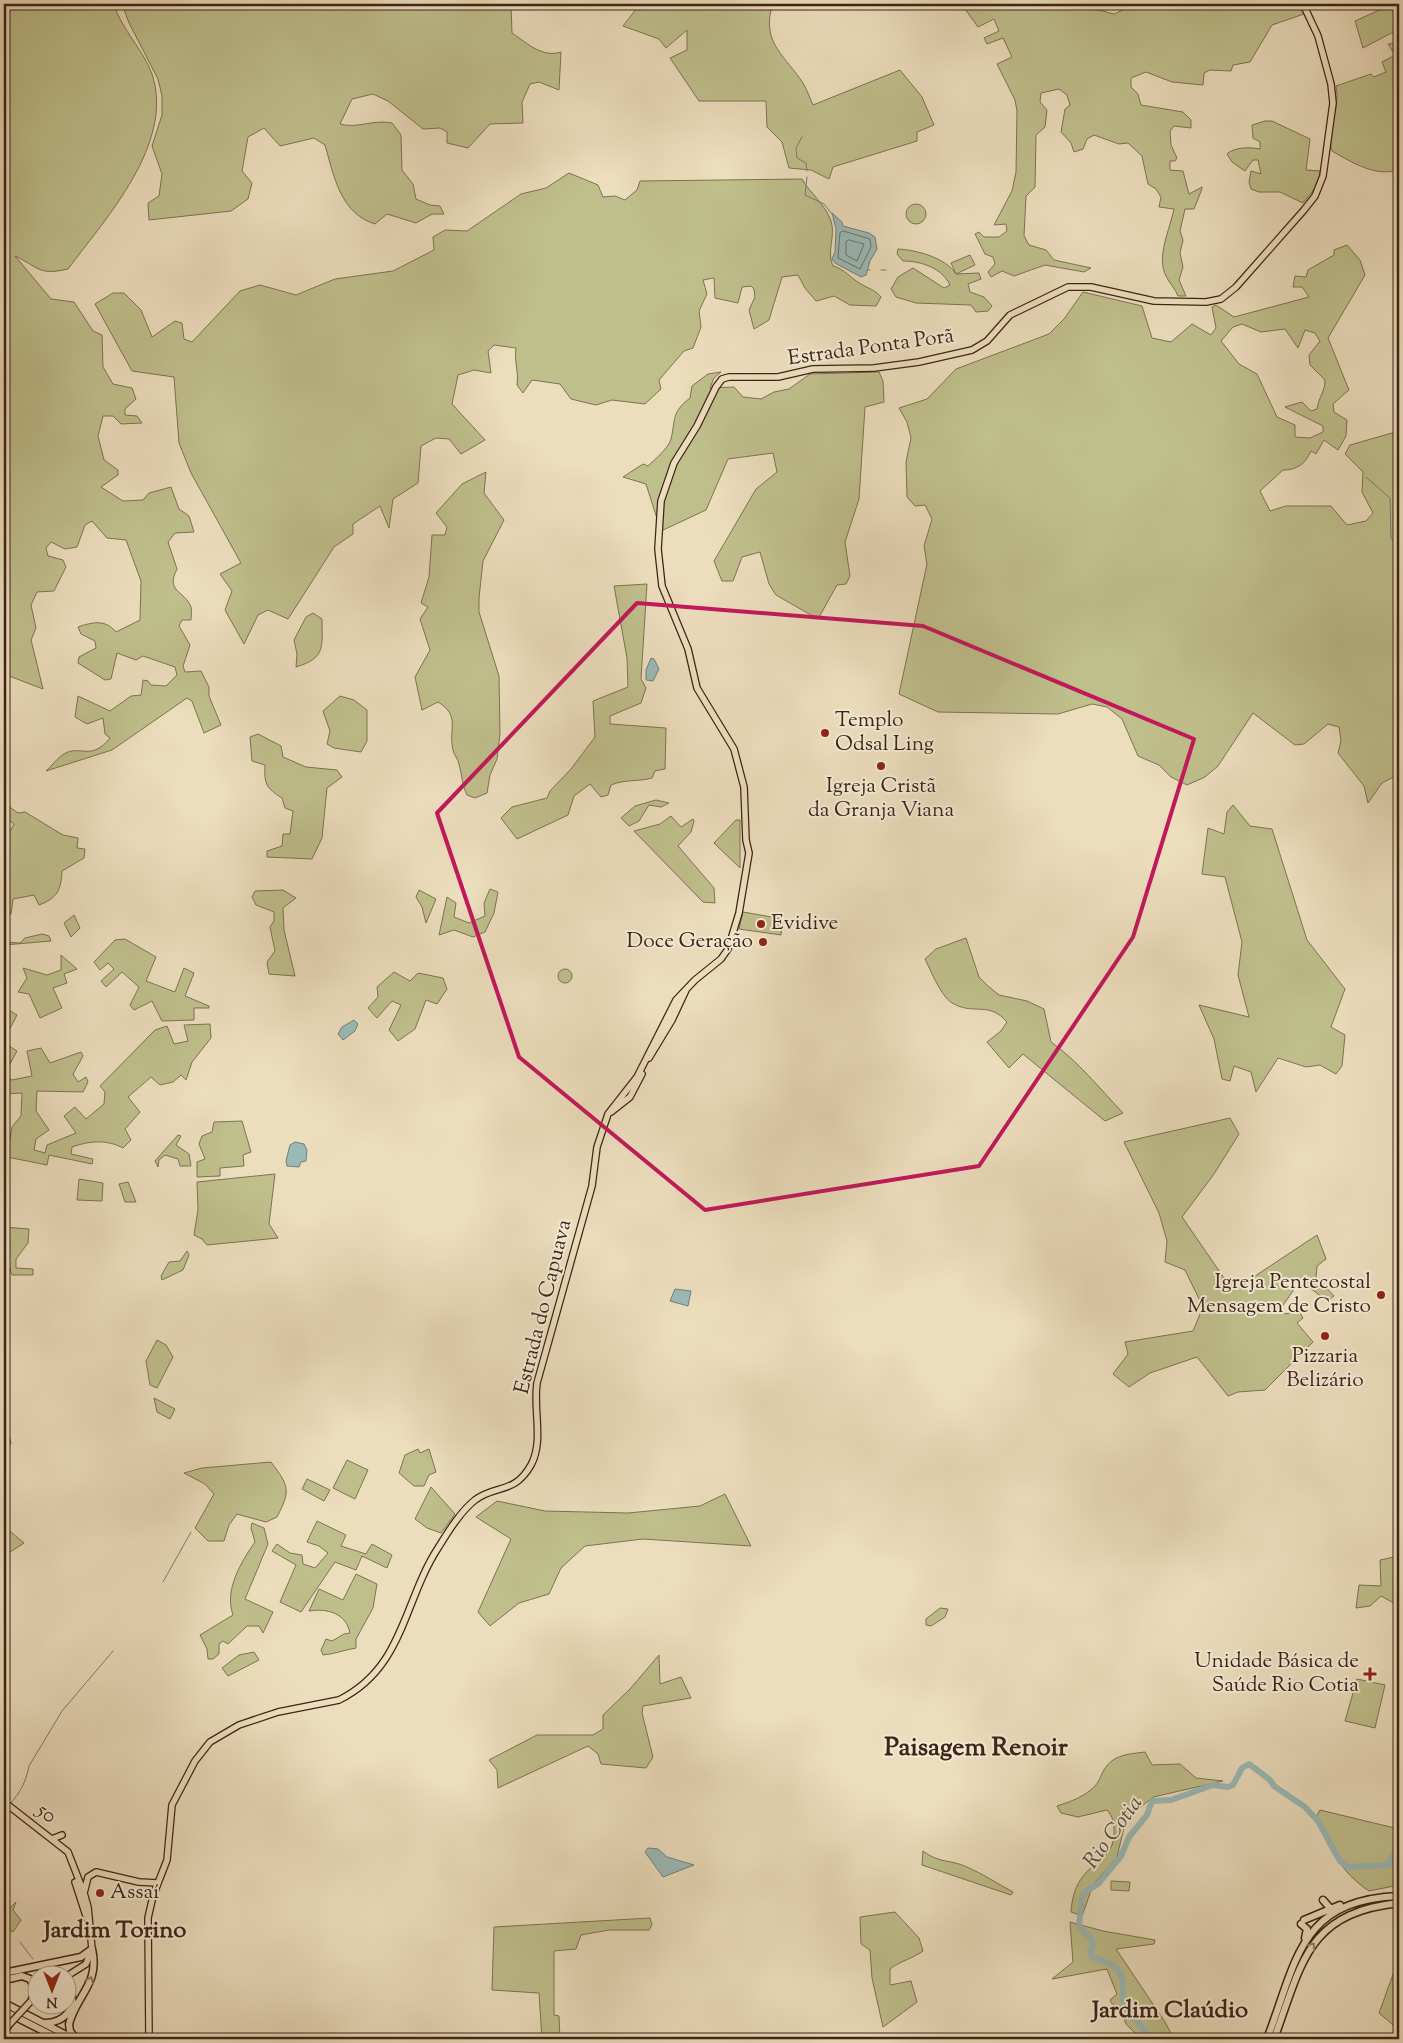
<svg xmlns="http://www.w3.org/2000/svg" width="1403" height="2043" viewBox="0 0 1403 2043" font-family="'Sorts Mill Goudy',serif">
  <style>
    .green { fill: #bfbf8c; stroke: #7e7252; fill-rule: evenodd }
    .water { fill: #9abab8; stroke: #757e78 }
    .lines { fill: none; stroke-linecap: round; stroke-linejoin: round }
    .shore { stroke: #6c6f68; stroke-width: 1 }
    .stream { stroke: #757e78; stroke-width: 1 }
    .river { stroke: #9abab8; stroke-width: 6 }
    .major-casing { stroke: #3d2417; stroke-width: 8 }
    .highway-casing { stroke: #3d2417; stroke-width: 9 }
    .major { stroke: #ecddbd; stroke-width: 5.5 }
    .highway { stroke: #ecddbd; stroke-width: 6 }
    .major-bridge-casing { stroke: #3d2417; stroke-width: 8; stroke-linecap: butt }
    .major-bridge { stroke: #ecddbd; stroke-width: 5.5 }
    .oneway { stroke: #94806a }
    .marked { fill: none; stroke: #c2185b; stroke-width: 4; stroke-linejoin: round }
    .poi-dot { fill: #8f2418; stroke: #f3e9d4; stroke-width: 2 }
    .labels { text-anchor: middle; dominant-baseline: central; stroke-width: 4; stroke-linejoin: round; paint-order: stroke }
    .street-label { font-size: 21px; fill: #3d2417; stroke: #f3e9d4 }
    .poi-label { font-size: 21px; fill: #3d2417; stroke: #f3e9d4; text-anchor: start }
    .water-label { font-size: 22px; font-style: italic; fill: #544a3f; stroke: #f3e9d4 }
    .quarter-label { font-size: 24px; font-weight: bold; fill: #3d2417; stroke: #f3e9d4 }
    .district-label { font-size: 26px; font-weight: bold; fill: #3d2417; stroke: #f3e9d4 }
  </style>
  <rect width="100%" height="100%" fill="#ecddbd"/>
  <filter id="stains"><feTurbulence type="fractalNoise" baseFrequency=".004" numOctaves="4"/><feColorMatrix values="0 0 0 0 .2 0 0 0 0 .09 0 0 0 0 .02 0 0 0 .5 -.17"/></filter>
  <radialGradient id="worn" r=".72"><stop offset=".6" stop-color="#630" stop-opacity="0"/><stop offset="1" stop-color="#630" stop-opacity=".3"/></radialGradient>
  <path class="green" d="M4,4H114C121,29 143,49 152,74C175,143 106,218 68,269C38,276 39,267 15,256L51,299L74,302L93,331L102,335L103,367L113,384L132,388L136,399L125,409V415L137,416L142,423L121,424L113,416H103L98,436L104,460L118,470V475L101,487L123,501L143,500L149,493L171,487L179,509L189,516L194,532L175,533L168,542L177,569C165,592 185,591 191,607C192,611 191,616 191,620H182L179,626L190,645L183,666L185,672L201,671L209,687V696L221,725L204,733L192,701L187,698L112,750L46,771C52,766 57,758 64,754C80,744 91,762 110,738L105,734L103,718L87,724L75,717L78,696L110,711L131,696L141,695L143,680L148,681L151,685L166,686L177,675L175,667L143,656L136,660L117,653L111,679L105,680L78,663L79,657L96,648L95,641L81,634L78,627C93,622 105,619 116,632L140,620L141,581L126,540L107,538L92,521L85,525L77,547L65,549L51,542L46,548L48,556L63,560L66,567L54,591L37,592L31,605L36,628L31,640L43,689L4,674Z
    M122,4H511L512,33C527,43 542,58 561,52L559,90L539,82L530,84L522,102L523,123L490,124L468,148L447,143V132L440,128L423,129L388,101L373,94L352,99L340,124C357,129 374,119 392,123L401,135L402,170L413,184L416,199L430,205L440,206L444,214H432L416,223L387,214L375,224C340,213 334,176 325,145L314,138L280,146L264,128L248,137L242,171L252,183L248,199L231,211L149,220L148,203L159,196L162,174L152,146L162,115V96L158,79L129,23Z
    M640,4H783V6L771,10C763,44 786,57 803,83C807,90 810,98 813,105L900,70L922,97L934,125L917,132V141L833,167L829,179L811,170L789,168L782,142L767,127L766,101H699L670,58L687,50V30L666,48L659,39L623,26Z
    M971,4H1090L1091,8L1114,14L1132,6L1145,7L1150,4H1298L1304,14L1272,25L1250,62L1233,65L1231,71L1210,70L1204,73L1203,85L1172,82L1146,72L1131,78V87L1138,94L1141,105L1183,112L1191,120V128L1174,126L1170,131L1171,145L1177,158L1175,161H1170V170L1183,171L1189,194L1202,187V189L1194,209H1185L1180,231L1183,240L1180,253L1183,267L1179,280L1186,296H1178C1175,288 1169,283 1166,276C1156,257 1170,229 1174,209L1159,207L1161,197L1156,189L1148,184L1142,156L1128,143L1119,144L1094,135L1087,139L1083,149L1074,152L1071,143L1061,132L1065,109L1070,105L1067,95L1059,89L1041,93L1040,102L1047,110L1045,127L1036,135L1035,187L1026,196L1024,236L1029,245L1046,250L1054,260L1091,268L1084,272L1045,265L1014,276L1002,271L991,277L988,272L995,264L993,257L985,254L975,234L979,232L984,237H999L1007,231L1006,224L994,225L1012,191L1016,172L1017,111L1015,100L997,64L1012,57L1003,38L987,44L984,38L999,31L994,19L978,27L965,9Z
    M1393,4L1399,5V29L1363,48L1355,21Z
    M1399,43V170C1375,177 1353,163 1332,151C1325,130 1341,108 1336,86L1371,74L1374,77L1386,72L1382,62L1395,55L1388,44Z
    M1265,121H1272L1310,139L1306,170L1320,171L1319,183L1303,203L1280,192H1259L1251,189L1249,182L1251,171L1261,174L1258,160H1253L1245,171L1232,162L1227,154C1234,147 1250,147 1260,149V142L1253,138L1252,125Z
    M569,173L598,185L603,197L615,196L625,200L637,190L640,181L802,179C810,193 825,204 831,221C836,236 826,252 833,266C845,269 850,278 861,284C869,289 874,289 881,297L876,306L850,305L834,296L816,301L805,288L798,275L782,277L769,320L754,329L749,310L755,297L754,289L751,286L742,287L738,303L715,298L714,278L703,280L707,294L699,311L701,327L693,348L684,351L659,380L661,389L645,404L612,400L596,405L571,399L560,384L532,380L523,393L517,385C519,371 514,363 516,348L494,345L488,351L491,373L474,370L458,375L452,404L485,440L461,454L449,439L436,438L421,446L418,483L393,499L389,528L380,506L353,524V534L334,547L288,619L268,610L258,615L244,644L225,610L232,591L220,574L241,563L191,473L179,443L174,377L132,371L95,304L113,293H124L141,310L152,337L175,321L182,323L184,339L192,342L240,291L260,285L296,295L335,279L393,271L434,250L433,237L445,230L467,231L521,194L546,188Z
    M906 214a10 10 0 1 1 20 0a10 10 0 1 1-20 0Z
    M1347,245L1360,260L1365,275L1328,338L1349,390L1333,404L1334,412L1347,420L1346,436L1338,450L1324,440L1316,454L1311,451C1305,464 1297,470 1283,470L1260,491L1270,511L1286,506H1331L1347,525L1366,521L1373,513L1362,492L1363,472L1345,454L1350,445L1399,431V774L1382,783L1368,803L1364,786L1338,753L1341,741L1339,727L1328,724L1304,744L1295,745L1253,713L1218,766L1205,777L1187,785L1171,777L1159,765L1138,756L1122,719L1107,707L1092,704L1058,714L938,712L899,694L927,564L924,546L932,519L925,505L915,506L907,497L906,462L911,438L907,422L899,408L927,399L956,369L1049,334L1064,319L1083,292L1142,306L1152,338L1171,342L1192,324L1211,335L1216,328L1212,307L1216,305L1234,317L1309,297L1302,287H1293L1295,276L1306,277L1308,270L1334,255V250ZM1242,324L1261,332L1285,329L1298,348L1305,330L1315,333L1320,341L1309,355L1310,365L1325,380C1325,392 1319,396 1317,409L1311,411L1302,402L1285,407L1323,426V432L1310,438L1295,437V425L1277,417L1257,374L1239,364L1221,341L1233,327Z
    M898,249C917,250 946,258 956,274L951,263L970,255L975,265L956,274L979,273L981,279L968,284L970,292L984,297L992,306L988,311L976,312L971,305L916,303L896,297L891,289L898,277L913,268L944,288L950,285C942,268 921,261 903,261L897,254Z
    M721,372L714,378L710,388L734,387L743,397L761,399L774,392L789,389L810,374L879,372L883,381L884,402L865,407L859,499L845,542L850,576L846,584L837,585L818,619L776,595L769,584L760,552L742,557L733,581H722L714,561L756,489L777,472L773,453L728,459L706,510L661,531L646,484L623,477L643,464L648,466C655,459 668,449 671,439C676,418 671,413 690,398L692,386L708,374Z
    M486,472L484,493L504,520L483,561L479,598V612L499,676L500,733L497,759L490,775L487,793L475,798L467,795C462,785 462,775 459,764C458,759 454,755 453,750C448,729 461,716 438,702L422,710L415,677L430,650L420,619L428,607L421,603L429,577L432,535H445L447,527L436,513L462,484Z
    M647,584L641,679L646,688L641,703L610,716V724L666,728L665,769L655,771L652,778C637,782 625,779 611,785L608,795L601,797L590,784L574,796L568,815L517,839L501,818L512,807L547,798L550,791L571,769L595,737L593,701L628,687L627,658L614,586Z
    M313,613L322,619C322,647 326,658 296,667L297,654L294,640L306,617Z
    M340,696L354,700L367,710V741L361,752L334,748L327,744L330,731L323,711Z
    M258,734L281,746L283,757L306,767L337,770L342,777L327,788L322,838L312,859L267,857V851L282,846L283,834H290L293,811L285,808L282,798C266,788 264,784 265,765L252,761L250,737Z
    M656,800L669,803L661,807L649,805L639,821L629,826L621,818L635,806Z
    M4,803L18,813L25,812L63,835L78,838L77,848L85,849L84,858L62,871C61,891 57,898 39,905L34,895L13,899L11,914L4,913V832L11,830L14,824L4,816Z
    M1233,805L1250,826L1272,829L1307,940L1345,989L1331,1027L1345,1035L1342,1066L1336,1074L1320,1065L1306,1067L1278,1058L1256,1092L1251,1072L1234,1066L1230,1081L1222,1079L1214,1039L1199,1005L1249,1017L1238,975L1242,942L1225,877L1202,874L1208,828L1224,834L1227,812Z
    M671,816L681,827L693,819L694,821L691,832L678,846L714,888L715,903L703,902L634,831L660,824Z
    M736,820H740V868L714,843Z
    M490,889L498,892L494,913L485,932L473,937L454,930L439,935L447,897L456,903L454,917L469,923L485,916L484,903Z
    M283,890L296,898L283,908L284,930L295,976L269,974L267,962L275,951L270,927L274,921V912L256,905L252,897L255,891Z
    M419,890L436,899L426,923L422,907L416,897Z
    M743,912L783,919L781,935L739,929Z
    M74,915L80,928L71,937L64,923Z
    M42,934L49,936L51,941L4,945V942L20,943L25,938Z
    M966,938L979,977L988,986L999,995L1027,1001L1044,1009L1051,1042C1078,1061 1100,1089 1123,1113L1105,1121L1023,1054L1009,1068L987,1042L1001,1031L1007,1022C989,1001 974,1015 954,1004C942,999 931,971 925,959L936,949Z
    M125,939L156,957L146,981L175,992L184,968L194,973L185,996L209,1006V1008H194V1020L162,1021L152,1001L134,1010L130,1005L139,987L122,972L106,987L101,981L114,969L108,963L100,970L94,962L115,940Z
    M61,955L77,969L64,974L67,983L53,988L62,1008L40,1018L29,994L18,992L27,978L23,968L47,975L61,970Z
    M558 976a7 7 0 1 1 14 0a7 7 0 1 1-14 0Z
    M394,972L410,981L418,973L443,978L447,989L437,1004L426,1000L415,1029L398,1041L389,1030L401,1005L392,1001L377,1018L368,1008L378,997L377,987Z
    M4,1007L17,1015L4,1040Z
    M210,1024L211,1038L192,1062L186,1080L181,1075L173,1082L160,1085L151,1077L128,1097L140,1112L125,1129L131,1140L123,1148C106,1139 89,1141 72,1147L71,1154L93,1159L92,1164L49,1155L47,1165L7,1157L12,1127L21,1116L22,1093L4,1094V1043L17,1051L4,1075L12,1080L32,1076L27,1051L41,1048L50,1063L81,1052L83,1056L73,1074L78,1082L86,1077L88,1082L83,1092L37,1091L36,1111L49,1130L36,1139L34,1150L45,1153L47,1145L76,1133L64,1116L75,1107L86,1119L104,1104L105,1092L100,1086L155,1030L167,1026L174,1044L188,1041L184,1025Z
    M1230,1118L1239,1134L1214,1174L1182,1217L1224,1278L1237,1288L1317,1235L1326,1259L1317,1266L1316,1277L1334,1296L1327,1301L1297,1278L1290,1281L1293,1291L1281,1308L1285,1314L1299,1311L1303,1318L1297,1323L1313,1342L1265,1390L1238,1392L1228,1396L1197,1357L1150,1373L1129,1387L1113,1374L1128,1354L1125,1342L1193,1331L1203,1307L1185,1270L1165,1262L1167,1241L1159,1213L1124,1142Z
    M242,1121L251,1152L243,1155L244,1166L220,1168V1176L197,1177V1162L205,1159L199,1144L202,1136L212,1132L214,1122Z
    M178,1135L181,1136L176,1145L189,1154L191,1166H180L178,1159L165,1155L159,1160L158,1167L155,1161Z
    M275,1174L269,1224L278,1238L207,1245L202,1239L194,1235L198,1210L197,1182Z
    M79,1179L103,1183L102,1201L77,1200Z
    M128,1182L136,1202H125L119,1184Z
    M4,1227L29,1229L28,1243L16,1259V1268L33,1269V1275H12L9,1266L10,1244L4,1243Z
    M187,1251L189,1255L183,1270L162,1280L161,1276L169,1262L180,1261Z
    M157,1340L166,1345L173,1357L157,1388L150,1385L146,1361Z
    M154,1398L175,1409L170,1419L157,1412Z
    M4,1413L11,1443L4,1455Z
    M418,1449L420,1453L429,1449L436,1472L429,1475L424,1486H414L399,1473L405,1455Z
    M347,1460L368,1470L355,1499L333,1488Z
    M271,1462C289,1486 291,1490 277,1517L266,1522L237,1514L229,1525L224,1541H208L195,1528L214,1494L205,1484L184,1473L202,1468Z
    M307,1479L330,1490L324,1501L302,1489Z
    M431,1487L455,1514L441,1533L427,1528L415,1519Z
    M725,1494L751,1546L643,1539L585,1546L561,1568L549,1594L519,1603L490,1626L478,1612L511,1539L476,1517L497,1501L545,1511L628,1513L700,1506Z
    M4,1521L5,1527L24,1543L4,1556Z
    M317,1521L346,1535L341,1546L366,1554L372,1544L392,1555L387,1568L362,1556L356,1570L335,1562L301,1612L280,1602L296,1565L272,1551L277,1544L290,1553L302,1555L303,1564L315,1568L328,1553L319,1546L307,1542Z
    M252,1523L264,1528L268,1544L245,1599L273,1612L263,1633L259,1626H247L228,1644L223,1641L219,1644V1654L213,1659H208L207,1649L200,1635L233,1615C224,1590 241,1562 255,1542L251,1528Z
    M1399,1543V1606L1381,1596L1370,1606L1356,1608L1359,1585L1381,1586L1380,1560L1394,1557Z
    M356,1574L377,1584L373,1608L356,1639V1648C344,1650 335,1654 323,1655L321,1650L326,1639L332,1641L344,1634L350,1633C346,1613 327,1608 309,1611L319,1589L343,1600Z
    M940,1608L948,1609L945,1617L931,1626L926,1625V1619Z
    M254,1652L259,1660L228,1676L222,1668L239,1655Z
    M659,1655L660,1684L681,1677L691,1698L643,1706L642,1713L653,1757L646,1768L601,1764L598,1754L588,1746L498,1788L497,1770L489,1760L537,1735H593L603,1729V1715L630,1689Z
    M1357,1679L1385,1685L1375,1728L1345,1721Z
    M1145,1752L1152,1765L1180,1764L1196,1778L1223,1781L1153,1797L1126,1819L1117,1857L1093,1885L1082,1916L1071,1912C1072,1898 1075,1886 1084,1875C1099,1857 1116,1856 1114,1827C1113,1819 1112,1816 1107,1810L1078,1817L1061,1813L1057,1806C1072,1801 1084,1797 1095,1786C1099,1782 1101,1775 1104,1770C1113,1754 1130,1754 1145,1752Z
    M1320,1810L1399,1829V1885L1369,1891C1342,1873 1327,1847 1316,1817Z
    M923,1851C940,1864 950,1859 967,1867C983,1874 998,1884 1013,1892L1011,1895L922,1865Z
    M1111,1881L1130,1882L1129,1891L1111,1890Z
    M16,1902L13,1910L21,1920L13,1932L4,1927V1913Z
    M895,1912L919,1938L923,1951C912,1959 900,1961 890,1969V1985L911,1981L917,2002L883,2027L872,1978L870,1950L861,1944L860,1917Z
    M650,1918L652,1925L649,1930H609L581,1935L576,1949L554,1951V2015L559,2016L560,2039H542L539,1993L492,1990L494,1927Z
    M1070,1922L1103,1931L1155,1940L1154,1944L1116,1949L1165,2022L1174,2039H1141L1126,2024L1120,2006L1112,2004L1110,2000L1117,1994L1107,1969L1052,1979L1073,1962Z
    M1399,1958V2030L1379,2013Z"/>
  <path class="water" d="M832,213L842,222L843,226L869,233L875,237L877,249L870,261L866,275L861,277L835,263L832,259L835,252L836,229Z
    M651,658L654,659L659,669L653,681L646,680V670Z
    M354,1020L358,1024L355,1031L343,1040L338,1034L342,1027Z
    M295,1142L304,1144L307,1150L306,1161L301,1162L299,1167L287,1166L286,1161L290,1145Z
    M675,1289L691,1291L688,1306L670,1301Z
    M648,1848L658,1849L667,1857L694,1865L663,1877L645,1852Z"/>
  <g class="lines">
    <path class="shore" d="M843,231L870,239L871,247L860,269L838,258L840,233Z
      M849,240L864,244L857,261L846,255V242Z"/>
    <path class="stream" d="M802,137L796,148L797,158L806,163L807,171
      M807,177L805,195L824,204L832,214
      M867,270H870
      M881,270H886
      M1366,477L1390,498L1391,538L1399,548
      M163,1582L191,1532
      M10,1804C20,1793 26,1782 29,1766L62,1711L113,1651
      M4,1811L7,1807
      M4,1932L10,1935
      M20,1942L33,1959"/>
    <path class="river" d="M1151,2039C1144,2028 1134,2020 1127,2009C1121,1999 1123,1993 1123,1983C1123,1967 1104,1961 1092,1957L1090,1950L1093,1947L1092,1940L1079,1926L1082,1897L1087,1891L1098,1884L1121,1856L1129,1837L1147,1815L1152,1801L1171,1800L1213,1785L1228,1787L1233,1785L1242,1768L1249,1764L1270,1780L1274,1786L1305,1807L1318,1821L1340,1861L1348,1867L1388,1865L1399,1844"/>
    <g class="major-casing">
      <path id="major" d="M649,1058L672,1020L686,990
        M611,1112L630,1097L642,1074
        M4,1802L68,1852L84,1893L88,1907L92,1949L86,1964L67,1976
        M52,1839L62,1835
        M75,1882L87,1919
        M84,1893L88,1877L96,1872L139,1882L158,1883
        M149,2039L148,1918L153,1896L167,1860L172,1805L195,1761L210,1742L239,1725L278,1712L339,1700C404,1668 403,1602 438,1548C448,1532 460,1512 475,1500C496,1484 514,1495 531,1465C544,1441 533,1410 537,1383L592,1186L597,1147L608,1114L637,1077L676,1000L695,980L721,959L728,949L739,913L749,853L746,840L744,787L734,749L697,688L688,649L662,586L658,549L661,501L674,463L697,426L716,387L722,379L729,377H778L813,369L874,368L919,362L972,350L987,341L1010,315L1068,287H1091L1154,301L1206,302L1221,299L1236,287L1304,210L1315,196L1323,176L1333,103L1331,84L1318,36L1303,4"/>
    </g>
    <g class="highway-casing">
      <path id="highway" d="M1323,1900L1330,1908
        M1304,1920L1340,1905
        M1301,1924L1307,1929L1305,1938
        M4,1973L81,1957L92,1949C100,1984 77,1994 69,2024L70,2031L76,2039
        M4,1980L22,1976L30,1979L35,1989L32,1999
        M4,2003L74,2039
        M4,2011L59,2039
        M45,2023C63,2023 81,2007 68,1988
        M4,2032L8,2026
        M1267,2039C1297,1961 1299,1900 1399,1896
        M1274,2039C1302,1964 1306,1913 1399,1903"/>
    </g>
    <use href="#major" class="major"/>
    <use href="#highway" class="highway"/>
    <g class="major-bridge-casing">
      <path id="major-bridge" d="M9,2025L31,2001"/>
    </g>
    <use href="#major-bridge" class="major-bridge"/>
  </g>
  <defs><path id="oneway-chevron" d="M-2-3.5L2.5 0L-2 3.5" fill="none" stroke-width="1.6" stroke-linecap="round" stroke-linejoin="round" transform="scale(1.25)"/></defs>
  <g class="oneway">
    <use href="#oneway-chevron" transform="translate(1312 1946) rotate(-53)"/>
    <use href="#oneway-chevron" transform="translate(90 1980) rotate(-67)"/>
  </g>
  <path class="marked" d="M637,603L923,626L1194,739L1133,937L979,1166L705,1210L519,1057L437,813Z"/>
  <g class="poi-dot">
    <circle cx="825" cy="733" r="5"/>
    <circle cx="881" cy="766" r="5"/>
    <circle cx="761" cy="924" r="5"/>
    <circle cx="763" cy="942" r="5"/>
    <circle cx="1381" cy="1295" r="5"/>
    <circle cx="1325" cy="1336" r="5"/>
    <path d="M1367.5 1666.5h5v5h5v5h-5v5h-5v-5h-5v-5h5z"/>
    <circle cx="100" cy="1893" r="5"/>
  </g>
  <g class="labels">
    <g class="street-label">
      <text transform="translate(871 348) rotate(-8)">Estrada Ponta Porã</text>
      <text transform="translate(544 1307) rotate(-76)">Estrada do Capuava</text>
      <text transform="translate(46 1814) rotate(38)">50</text>
    </g>
    <g class="poi-label">
      <text x="835" y="721">Templo<tspan x="835" dy="24">Odsal Ling</tspan></text>
      <text x="881" y="787" text-anchor="middle">Igreja Cristã<tspan x="881" dy="24">da Granja Viana</tspan></text>
      <text x="771" y="924">Evidive</text>
      <text x="753" y="942" text-anchor="end">Doce Geração</text>
      <text x="1371" y="1283" text-anchor="end">Igreja Pentecostal<tspan x="1371" dy="24">Mensagem de Cristo</tspan></text>
      <text x="1325" y="1357" text-anchor="middle">Pizzaria<tspan x="1325" dy="24">Belizário</tspan></text>
      <text x="1359" y="1662" text-anchor="end">Unidade Básica de<tspan x="1359" dy="24">Saúde Rio Cotia</tspan></text>
      <text x="110" y="1893">Assaí</text>
    </g>
    <g class="water-label">
      <text transform="translate(1114 1833) rotate(-54)">Rio Cotia</text>
    </g>
    <g class="quarter-label">
      <text x="115" y="1931">Jardim Torino</text>
      <text x="1170" y="2011">Jardim Claúdio</text>
    </g>
    <g class="district-label">
      <text x="976" y="1748">Paisagem Renoir</text>
    </g>
  </g>
  <rect width="1403" height="2043" fill="none" stroke="#ecddbd" stroke-width="20"/>
  <rect x="5" y="5" width="1393" height="2033" fill="none" stroke="#3d2417" stroke-width="2.5"/>
  <rect x="10" y="10" width="1383" height="2023" fill="none" stroke="#3d2417"/>
  <g transform="translate(52 1990) rotate(180)"><circle r="24" fill="#f3e9d4" stroke="#aa9a88"/>
  <path d="M0-4L9 19L0 12L-9 19Z" fill="#8f2418"/>
  <text y="-8" font-size="14" font-weight="bold" text-anchor="middle" fill="#3d2417">N</text>
  </g>
  <rect width="100%" height="100%" filter="url(#stains)"/>
  <rect width="100%" height="100%" fill="url(#worn)"/>
</svg>
